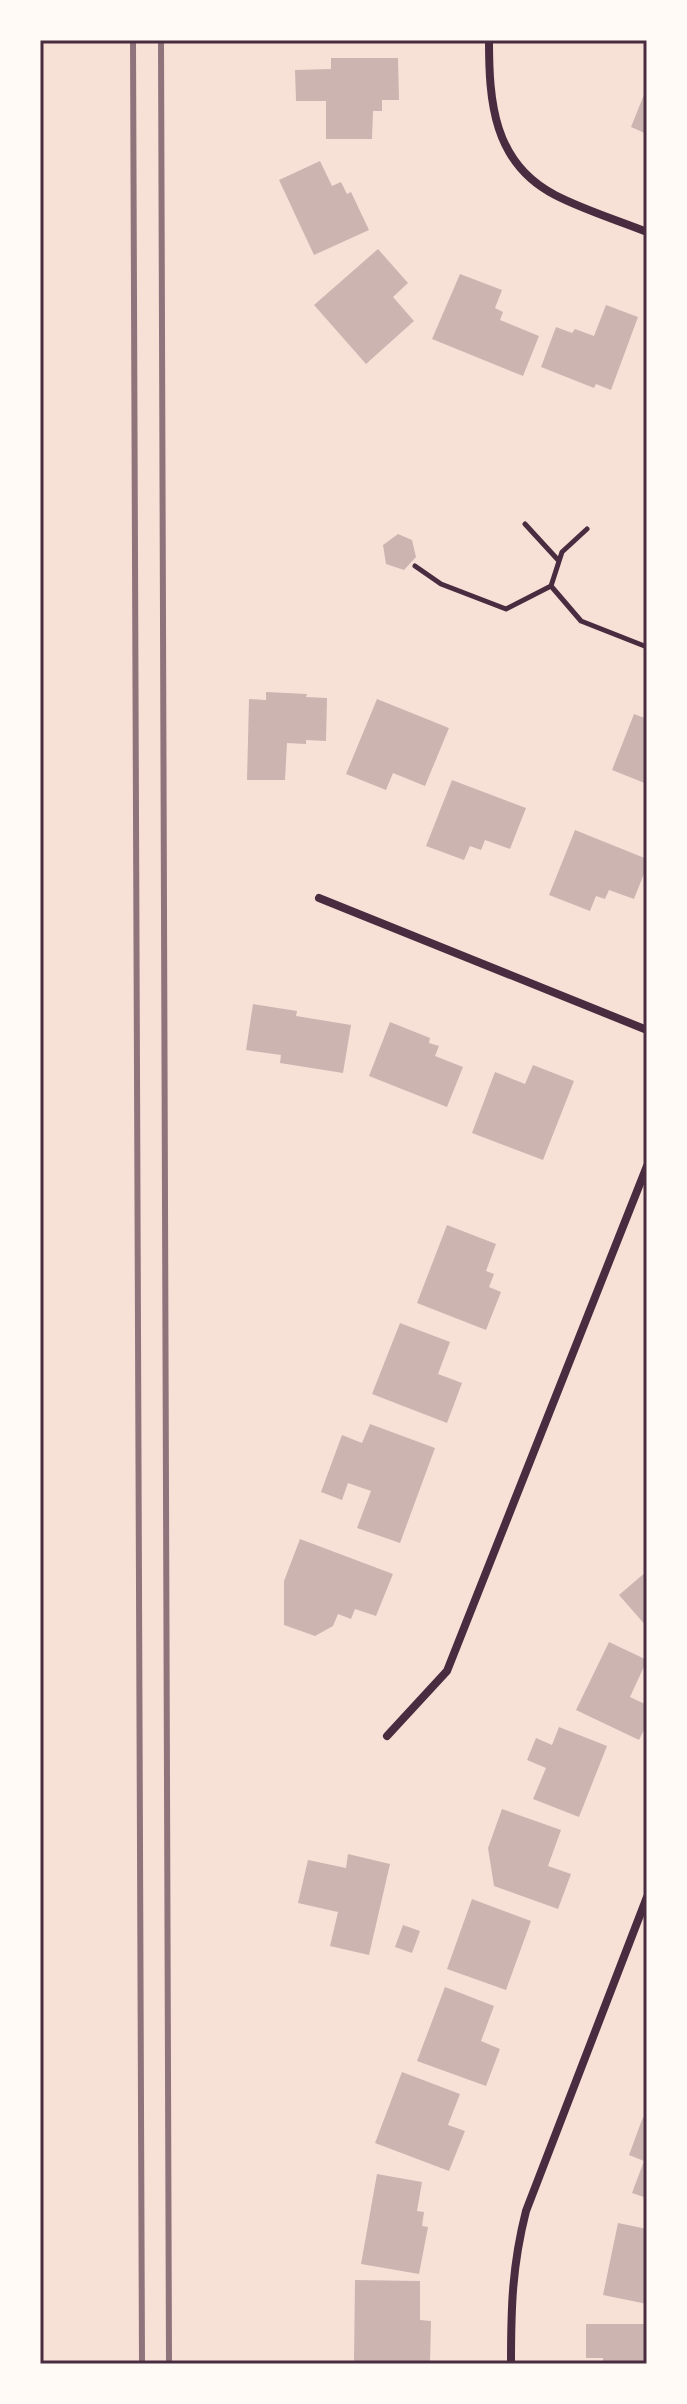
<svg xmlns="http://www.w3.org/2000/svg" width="687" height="2404" viewBox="0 0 687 2404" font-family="'Alegreya Sans',sans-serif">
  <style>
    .building { fill: #ccb4b1 }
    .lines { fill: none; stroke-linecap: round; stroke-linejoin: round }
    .path { stroke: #4a2c40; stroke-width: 5 }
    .minor { stroke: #4a2c40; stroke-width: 8 }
    .rail { stroke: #8f747c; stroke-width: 6 }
    .neatline { fill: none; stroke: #4a2c40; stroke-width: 3 }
  </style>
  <rect width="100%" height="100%" fill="#f7e1d7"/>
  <path class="building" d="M331,58H398L399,100H382V111H373L372,139H326V101H296L295,70L331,69Z
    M647,87V134L631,127Z
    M320,161L332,186L341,182L347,194L351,192L369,230L314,255L279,180Z
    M378,249L408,283L393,297L414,321L366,364L314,305Z
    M460,274L502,290L495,308L503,312L500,320L539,336L523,376L432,339Z
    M606,305L638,317L611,390L596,384L594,388L541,367L556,327L572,333L575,329L594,336Z
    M398,534L412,540L416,557L404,570L386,564L383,545Z
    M266,692L307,694L306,697L327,698L326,741L306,740V744L287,743L285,780H247L249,699L266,700Z
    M377,699L449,728L425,786L393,773L386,790L346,774Z
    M634,714L647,719V784L612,770Z
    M452,780L526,808L510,849L485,840L481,850L470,846L464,860L426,846Z
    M575,830L647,859V866L634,899L609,890L605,899L596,896L590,911L549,895Z
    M253,1004L297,1011L296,1016L351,1025L343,1073L280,1063L281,1055L246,1050Z
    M390,1022L430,1038L429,1043L439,1046L435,1056L463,1067L447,1107L369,1076Z
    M533,1065L574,1081L543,1160L472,1133L495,1072L525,1084Z
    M447,1225L496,1244L486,1271L494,1274L489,1287L501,1292L486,1330L417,1303Z
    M400,1323L450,1342L438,1374L462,1383L447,1423L372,1394Z
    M370,1424L435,1448L400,1543L357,1528L371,1491L348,1483L342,1500L321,1492L342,1435L362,1443Z
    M300,1539L393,1574L376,1616L355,1609L351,1619L338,1614L333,1626L315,1636L284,1625V1581Z
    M647,1571V1627L619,1595Z
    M609,1642L647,1660L630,1697L647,1705V1724L639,1740L576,1710Z
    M559,1727L607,1746L579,1817L533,1799L546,1768L527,1760L536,1738L552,1745Z
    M502,1809L561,1830L548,1866L571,1874L558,1909L494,1886L488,1848Z
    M348,1854L390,1864L369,1955L330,1946L338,1912L298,1903L308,1860L346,1868Z
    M472,1899L531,1921L506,1990L447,1969Z
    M403,1925L420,1931L412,1953L395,1947Z
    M445,1987L494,2006L481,2041L500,2049L486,2086L417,2061Z
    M402,2072L460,2094L448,2125L465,2131L449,2171L375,2143Z
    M643,2117L647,2119V2198L632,2193L644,2161L629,2155Z
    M377,2174L422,2182L417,2211L424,2212L422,2226L428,2227L419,2274L361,2264Z
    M618,2223L647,2229V2304L603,2295Z
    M355,2280L420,2281V2320L431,2321L430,2363L354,2362Z
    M586,2324H647V2364H603V2358H586Z"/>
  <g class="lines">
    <path class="path" d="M525,524L559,561
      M587,529L562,552L551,586L581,621L647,647
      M415,566L441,584L506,609L551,586"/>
    <path class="minor" d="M489,40C489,101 493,163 555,195C584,210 617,220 647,232
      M319,898L647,1030
      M387,1736L447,1671L647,1166
      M511,2364C511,2308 512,2266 526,2211L647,1897"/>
    <path class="rail" d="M133,40L142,2364
      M161,40L169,2364"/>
  </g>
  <rect width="687" height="2404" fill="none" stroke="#fffaf5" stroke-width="84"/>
  <rect x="42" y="42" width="603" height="2320" class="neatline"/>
</svg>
